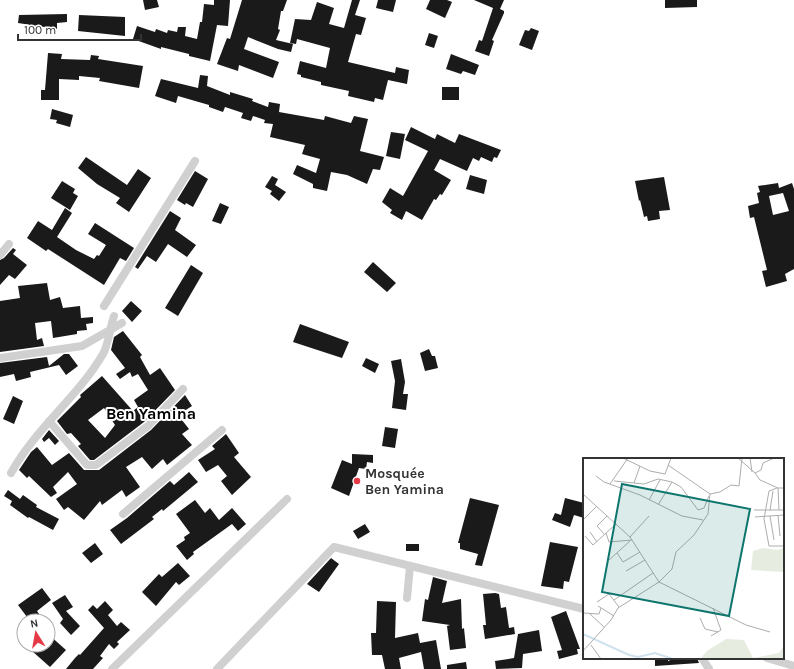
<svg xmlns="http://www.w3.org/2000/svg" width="794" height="669" viewBox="0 0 794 669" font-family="Karla,sans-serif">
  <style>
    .building { fill: #1a1a1a; fill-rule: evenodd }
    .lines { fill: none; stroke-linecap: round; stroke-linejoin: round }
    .minor { stroke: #d0d0d0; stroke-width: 8 }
    .poi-dot { fill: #e63946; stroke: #fff; stroke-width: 1.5 }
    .labels { text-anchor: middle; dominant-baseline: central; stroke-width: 4; stroke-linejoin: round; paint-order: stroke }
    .poi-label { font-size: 14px; font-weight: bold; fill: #333; stroke: #fff; text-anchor: start }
    .quarter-label { font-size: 16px; font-weight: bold; fill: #000; stroke: #fff }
    .inset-river { fill: none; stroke: #cfe2ee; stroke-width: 2 }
    .inset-road { fill: none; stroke: #adadad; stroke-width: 1 }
    .view { fill: #0f766e; fill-opacity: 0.15; stroke: #0f766e; stroke-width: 2 }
    .inset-edge { fill: none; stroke: #333; stroke-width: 2 }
  </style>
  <rect width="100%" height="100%" fill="#fff"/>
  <path class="building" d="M143,0H157L159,7L145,10Z
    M214,0H230L228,26L217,25L210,61L189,56V54L161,47V49L133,39L137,26L155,32L156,29L167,33L168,30L177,32L178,27H186L185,36L197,39L200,22H202L204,4L214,5Z
    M242,0H287L283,11H281L278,29L280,30L276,40L293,44L291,52L278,49L248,37L244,49L279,62L273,78L239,65L238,71L217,64L227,38L230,39Z
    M352,0H360L355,15L366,18L361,35L356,34L348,62L395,73L396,67L409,70L407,84L388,80L383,100L375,98L374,102L348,96L349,91L321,85V82L301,77V75L297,74L300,61L326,68L330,48L297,39L296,44L290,43L295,19L311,20L317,2L334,8L329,24L344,28Z
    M378,0H396L393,12L376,8Z
    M430,0H447L452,2L445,18L426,9Z
    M474,0H504L500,9L504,11V13L492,40L494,41L489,56L475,51L479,40L482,41L493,8Z
    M665,0H697V7L665,8Z
    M67,14V22L57,23V29L18,23L19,15Z
    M79,15L125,17V36L78,31Z
    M531,28L539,31L532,50L519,45L525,30L529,31Z
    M429,33L438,36L434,48L425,45Z
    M48,53L62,54L61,59L90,60L91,55L99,56L98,59L143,66L139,88L99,81L100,78L79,76V80L59,79V100H41V90H45Z
    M451,54L479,65L475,75L463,71L461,74L446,69Z
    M200,75L208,76L207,86L230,95V92L253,99L252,101L268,107L269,102L280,104L279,112L324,120L325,116L351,123L354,116L368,119L360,151L384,157L380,170L373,169L367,184L347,175L331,172L327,191L313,188V184L293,174L297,165L316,173L320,159L302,154L305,145L270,137L273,124L264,123L265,120L253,116L251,121L241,118L243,113L225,107L223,112L209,107V105L178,96L176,103L155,96L161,79L198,88Z
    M442,87H459V100H442Z
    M52,109L73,115L70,127L56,123L57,120L50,119Z
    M411,127L435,139L437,134L455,143L459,134L501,150L497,158L494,157L492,162L481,157L479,161L473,158L467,171L440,159L434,170L451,180L442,195L440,194L436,200L434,199L422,220L406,211L402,220L390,213L392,210L382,202L390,188L403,196L428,151L405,140Z
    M391,132L405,134L400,159L386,156Z
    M86,157L127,185L138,169L151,178L129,212L116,203L120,198L97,184L78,168Z
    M195,171L208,179L193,207L186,203L185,205L177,200Z
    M470,175L487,180L484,194L466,189Z
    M272,176L278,179L275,185L286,192L279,201L270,194L272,191L265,187Z
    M664,177L670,210L659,211L660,219L648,221L647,216L644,217L640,200L639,201L635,181Z
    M62,181L75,189L73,193L78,196L70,210L51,198Z
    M778,183L779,188L792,183L794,189V269L785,274L787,281L766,287L762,271L767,270L754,217L750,218L748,206L759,203L757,193L760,192L758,186ZM783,193L789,211L773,215L769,196Z
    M220,203L229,207L221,224L212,221Z
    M65,208L72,213L57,237L76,250L94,259L97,255L99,256L106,245L88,234L95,223L134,248L126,261L120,258L104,285L48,249L46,251L27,238L38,221L52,230Z
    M170,211L181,218L175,230L196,245L187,257L168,244L156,262L147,256L138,269L135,267Z
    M13,248L16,250L13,254L27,265L15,279L9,275L0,285V260L4,258Z
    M373,262L396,283L387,292L364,272Z
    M191,265L203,273L178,316L165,308Z
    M47,283L50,300L60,297L63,308L80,306L81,318L93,317V323L86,324L87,330L77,331V334L53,338L51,321L35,323L37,340L42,338L44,346L0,352V301L20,298L18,286Z
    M131,301L142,311L132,322L122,311Z
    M300,324L349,342L342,358L293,342Z
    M123,331L142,355L140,357L150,375L160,368L175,390L144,422L94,460H90L78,446L81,444L71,433L67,434L57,421L81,397L80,395L102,376L133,411L138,407L134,400L148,390L138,374L132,377L130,372L120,379L116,374L125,368L111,350L114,337ZM104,408L115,425L105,438L88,420Z
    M429,349L432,356H435L438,368L425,371L420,353Z
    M64,354H69L78,366L66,375L59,365L30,372L31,377L16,381L14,374L0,377V363L47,357L49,366Z
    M366,358L379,364L375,373L362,366Z
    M401,359L405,382L403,394H408L406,410L392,408L395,381L391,361Z
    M185,395L192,406L178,415L189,429L182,434L192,445L167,465L163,459L152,469L142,457L126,467L140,487L126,497L122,490L102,505L100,501L84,520L68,507L64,510L56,499L77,484L68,472L53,487L57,493L51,497L29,476L27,478L19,470L31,452L37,447L52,465L69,453L84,470H99L151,430Z
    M13,396L23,401L14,424L3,419Z
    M385,427L398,429L395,448L382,446Z
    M49,430L59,441L55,445L49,438L44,442L42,439Z
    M226,434L239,453L234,457L251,477L232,495L221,481L227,476L218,465L206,472L198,460L215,449L212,446Z
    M352,454L373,455V463L367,462L366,469L359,468L349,496L331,488L342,460L352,464Z
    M189,472L198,482L163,511L162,509L152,517L154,519L121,544L110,530L127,518L170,481L174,485Z
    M8,490L20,499L23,495L37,505L36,507L59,519L53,530L29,517L28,518L10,505L12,501L4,496Z
    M470,498L499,505L482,566L475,565L478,554L460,549V543H458Z
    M565,498L584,503V518L574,515L570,527L552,520L555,513L561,515Z
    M195,500L205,513L210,508L219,520L232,508L246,524L238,531L232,524L193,552L194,554L187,560L176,546L185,540L184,537L190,533L176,514Z
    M365,524L370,532L358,539L353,531Z
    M550,542L578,547L569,582L564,581L563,589L541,586Z
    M95,543L103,554L91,563L82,553Z
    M406,544H419V551H406Z
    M331,558L339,564L319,592L307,584Z
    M178,563L190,576L179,585L176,582L156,606L142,592L159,574L162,577Z
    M433,577L447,581L442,603L461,599L462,629L464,628L466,648L450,650L447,626L450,625L422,621L425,599L428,600Z
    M42,588L51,600L37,611L44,621H30L18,605Z
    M495,593L499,594L501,608L506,607L509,628L514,627L515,634L485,639L483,625H486L483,594Z
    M65,595L73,607L66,611L80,626L71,635L60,623L63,619L52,603Z
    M105,601L113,610L108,615L117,626L121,622L130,630L117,642L119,644L114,649L109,644L100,656L103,658L93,669H66L75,658L79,654L80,655L104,628L88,610L93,605L97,609Z
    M377,601L396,602L395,638L418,633L420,643L436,640L441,669H424L421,652L399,658L401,669H385L382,655H372L371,633H376Z
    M566,611L580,649H577L578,654L559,659L557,651L562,650L551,617Z
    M539,630L542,651L523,654L522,668L496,669L495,661L514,658L518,634Z
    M48,634L66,650L50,667L32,651L37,645H48Z
    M655,658H668V661L675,658H697L699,663L655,666Z
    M466,662L467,669H447V665Z"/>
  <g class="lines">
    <path class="minor" d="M0,255L9,244
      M104,306L195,161
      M0,358L82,346L122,323
      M49,421L87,465H96L148,426L183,389
      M11,473C35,429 78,397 103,354C109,343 110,327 114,316
      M123,514L222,430
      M407,598L410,566
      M702,658L709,669
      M767,658L794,666
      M112,669L287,499
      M217,669L334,547L584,609"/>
  </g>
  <circle class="poi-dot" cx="357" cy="481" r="4"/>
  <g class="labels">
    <g class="poi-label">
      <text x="365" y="473">Mosquée<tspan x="365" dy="16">Ben Yamina</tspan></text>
    </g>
    <g class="quarter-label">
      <text x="151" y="413">Ben Yamina</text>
    </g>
  </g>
  <g transform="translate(583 458)">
    <rect width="201" height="201" fill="#fff"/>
    <path d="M180,90L194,92L201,90V114L168,112L170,93ZM143,181L161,182L170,200L196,195L201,188V201H117L124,193Z" fill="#e6ecdf"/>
    <path class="inset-river" d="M0,176L46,197L55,199L72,195L90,201"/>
    <path class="inset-road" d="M40,0L67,13L82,16L88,0M155,0L172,15L178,12L180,5L191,0M167,0L169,14M85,7L127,36L137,34L148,27L156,28L159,0M172,15L177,22L195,30H201M13,18L21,24L57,37L99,58L120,62M31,23L61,26L75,21L89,24L98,29L115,52L121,50L126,38M51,25L57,8M27,26L45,0M194,30L186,33L181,61L186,88H201M195,30L196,52M0,36L47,79L76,124L89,111L93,94L111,77L125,56L127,36M66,42L77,22M75,47L89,24M171,52H201M187,52L190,33M195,57L197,78M187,58L191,82M172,59L201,57M0,62L14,48M7,74L14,84M23,75L26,84L49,82M21,76L14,68L24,58M2,78L10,87L33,66M47,79L66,58M34,95L40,104L57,94M26,102L47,83M43,113L62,102M31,142L70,115M14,144L26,136L36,149M15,148L31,158M1,155L16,156L18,150M7,156L21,169M117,160L122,171L135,174M128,178L138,172L130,150M8,187L18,201M0,193L28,162L35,150L76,124L163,167L187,174"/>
    <path class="view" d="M39,26L167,51L146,158L19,134Z"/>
    <rect width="201" height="201" class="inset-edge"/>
  </g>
  <g transform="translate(36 633) rotate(349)"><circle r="19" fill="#ffffff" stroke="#adadad"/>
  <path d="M0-3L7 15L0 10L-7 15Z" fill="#e63946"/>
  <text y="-6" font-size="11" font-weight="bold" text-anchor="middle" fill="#333333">N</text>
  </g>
  <path d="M18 34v6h123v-6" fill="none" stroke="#333333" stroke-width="2"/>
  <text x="24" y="34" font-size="12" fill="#333333" stroke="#ffffff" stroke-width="3" paint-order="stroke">100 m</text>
</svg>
